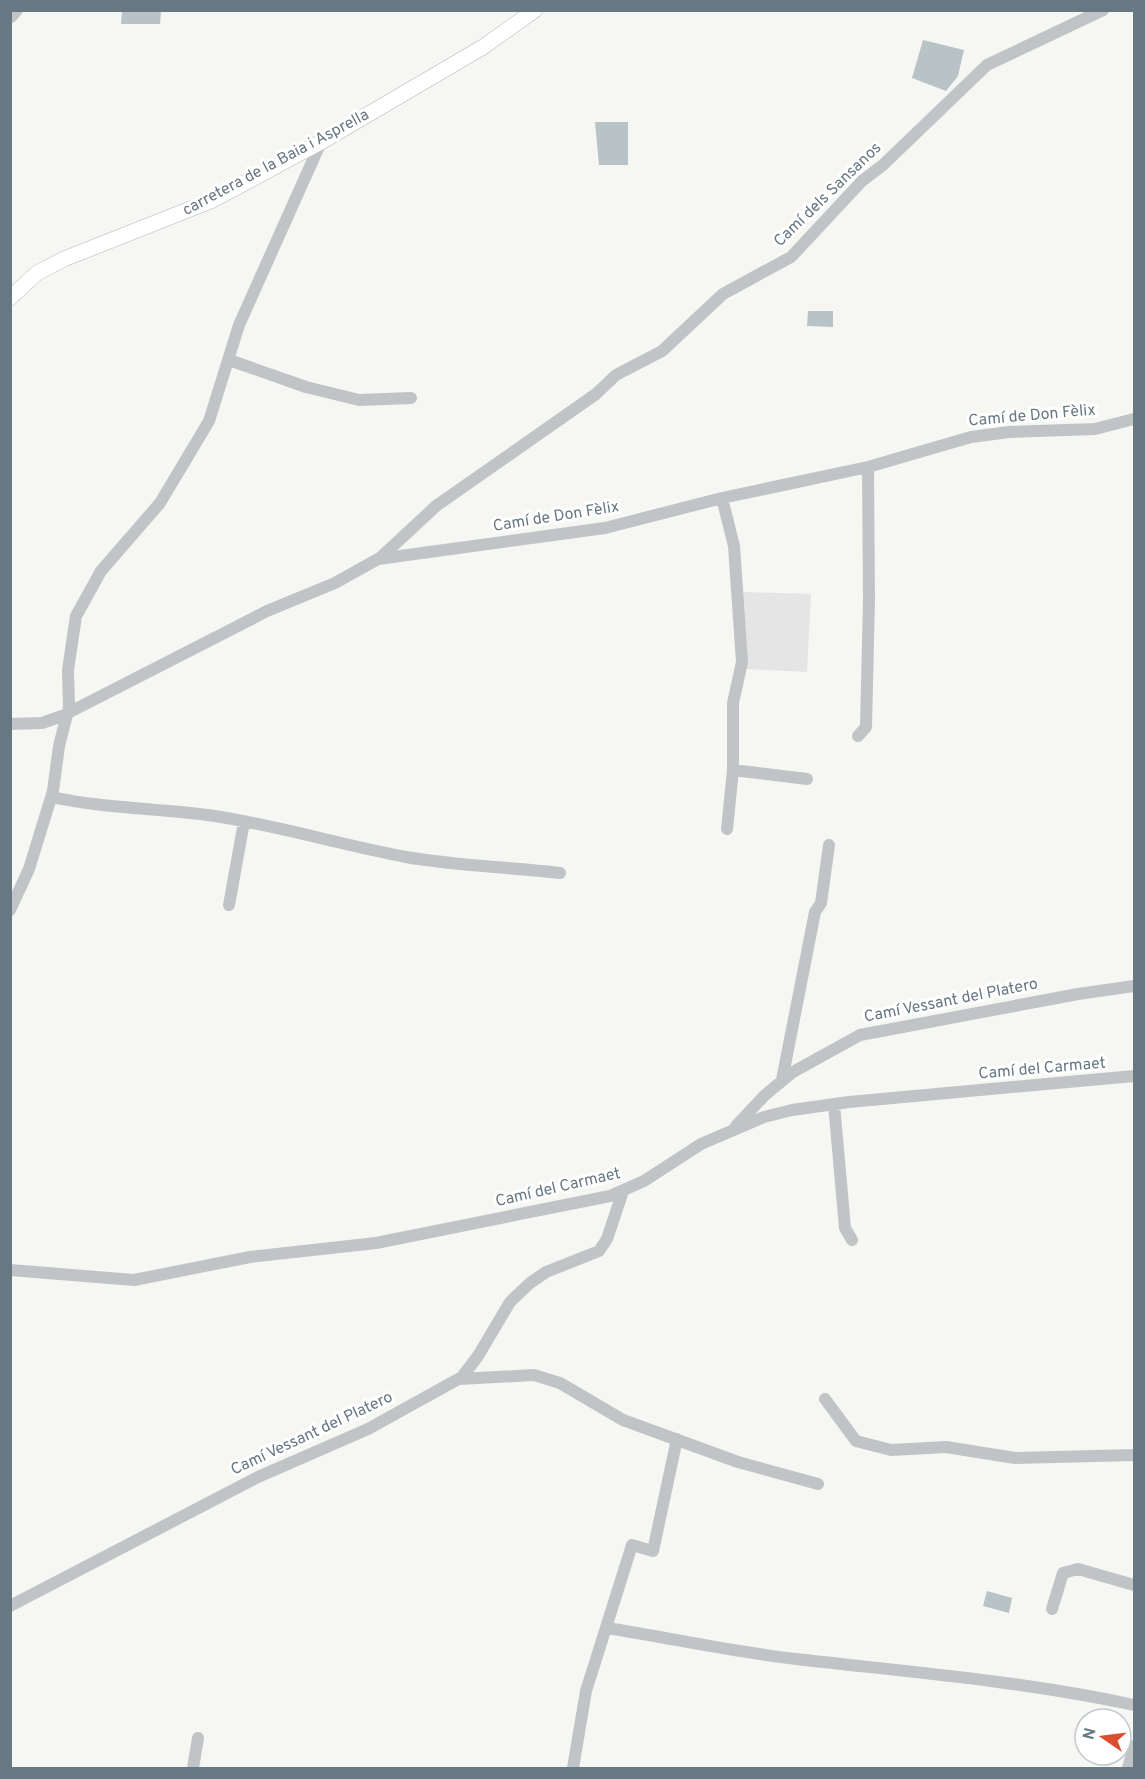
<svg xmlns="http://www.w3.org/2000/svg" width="1145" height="1779" viewBox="0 0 1145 1779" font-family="Overpass,sans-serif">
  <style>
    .built { fill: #e4e5e4 }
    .water { fill: #b7c3c7 }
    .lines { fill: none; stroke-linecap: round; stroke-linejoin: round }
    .major-casing { stroke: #b1b6ba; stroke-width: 16 }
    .minor { stroke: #c0c4c7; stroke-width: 12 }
    .major { stroke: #fff; stroke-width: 15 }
    .labels { text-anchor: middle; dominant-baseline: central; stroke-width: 6; stroke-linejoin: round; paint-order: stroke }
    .street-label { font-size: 16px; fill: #677883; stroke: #fff }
  </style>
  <rect width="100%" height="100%" fill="#f6f6f3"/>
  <path class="built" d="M742,592L811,594L807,672L746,669V633Z"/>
  <path class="water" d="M122,11H161L160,24H121Z
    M923,40L964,50L958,76L946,91L912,78Z
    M595,122H628V165H599Z
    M808,311H833V327L807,326Z
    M987,1591L1012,1598L1009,1613L983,1606Z"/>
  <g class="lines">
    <g class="major-casing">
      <path id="major" d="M10,298L37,273L64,259L213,200L321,142L483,47L535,10"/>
    </g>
    <path class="minor" d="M11,17L17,10
      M229,360L306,387L359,400L411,398
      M722,498L734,546L742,662L733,703V770L727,829
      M379,559L436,506L596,394L616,375L662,351L723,294L791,257L862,181L883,165L987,65L1103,10
      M10,724L42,723L62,716L267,611L335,583L378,559L605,528L722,498L868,467L971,437L1009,432L1095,429L1134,419
      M858,736L866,727L869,600L868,467
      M733,770L807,779
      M52,797C106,809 160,808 215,816C279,826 342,845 406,857C457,866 509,867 560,873
      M229,905L244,822
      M10,910L29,869L53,791L59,746L69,707L68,670L76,616L101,571L160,503L209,421L239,325L321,142
      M782,1080L815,912L821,903L829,845
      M834,1104L845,1228L852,1240
      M736,1126L764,1096L793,1072L860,1035L1078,994L1134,986
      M10,1270L134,1280L250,1257L376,1243L610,1196L644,1181L701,1144L764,1117L792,1110L849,1102L1134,1076
      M459,1379L534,1375L560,1383L623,1420L738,1462L818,1484
      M825,1399L856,1441L891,1450L946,1447L1015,1458L1134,1455
      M10,1606L258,1477L368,1429L462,1377L478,1356L510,1302L530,1283L546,1272L599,1251L607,1239L623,1191
      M1052,1609L1063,1573L1078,1569L1134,1585
      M607,1628C670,1638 733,1652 796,1659C909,1672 1023,1681 1134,1705
      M193,1768L198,1738
      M573,1768L586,1691L632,1545L653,1551L677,1439
      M1128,1768L1134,1746"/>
    <use href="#major" class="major"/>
  </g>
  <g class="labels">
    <g class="street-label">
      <text transform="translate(276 163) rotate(-28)">carretera de la Baia i Asprella</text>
      <text transform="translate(828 195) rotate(-44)">Camí dels Sansanos</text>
      <text transform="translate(1032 416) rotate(-5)">Camí de Don Fèlix</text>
      <text transform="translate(556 517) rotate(-9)">Camí de Don Fèlix</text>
      <text transform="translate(951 1001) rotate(-11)">Camí Vessant del Platero</text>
      <text transform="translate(1042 1069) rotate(-5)">Camí del Carmaet</text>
      <text transform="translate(558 1188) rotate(-13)">Camí del Carmaet</text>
      <text transform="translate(312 1434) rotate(-25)">Camí Vessant del Platero</text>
    </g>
  </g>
  <rect width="1145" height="1779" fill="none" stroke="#677883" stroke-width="24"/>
  <g transform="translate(1103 1737) rotate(284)"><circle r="28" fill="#ffffff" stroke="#c2c9cd" stroke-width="1.5"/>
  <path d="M0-4.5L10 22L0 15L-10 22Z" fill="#da4d2f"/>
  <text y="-9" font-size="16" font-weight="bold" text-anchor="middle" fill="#677883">N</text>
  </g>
</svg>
